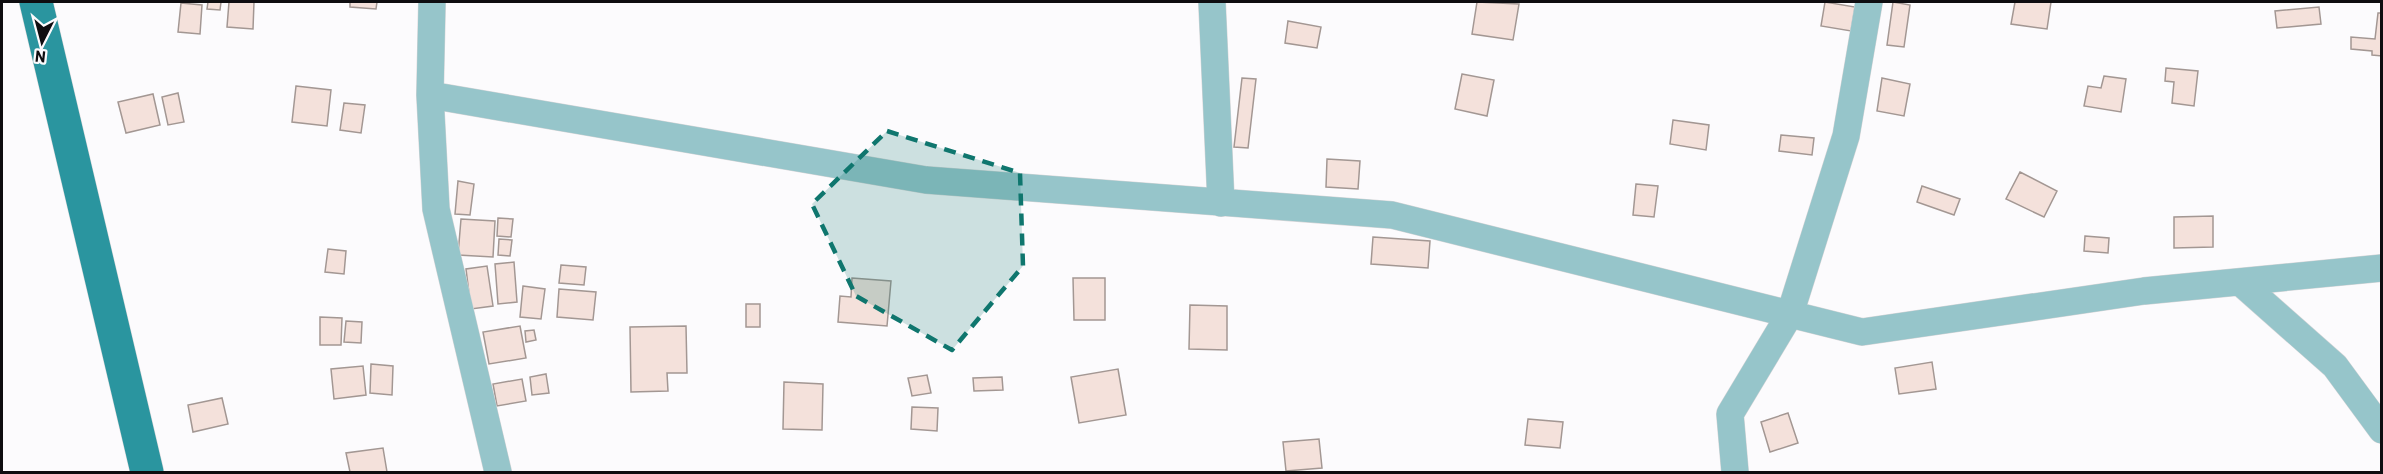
<svg xmlns="http://www.w3.org/2000/svg" width="2383" height="474" viewBox="0 0 2383 474" font-family="Barlow,sans-serif">
  <style>
    .building { fill: #f4e1db; stroke: #a39793; stroke-width: 1.5 }
    .lines { fill: none; stroke-linecap: round; stroke-linejoin: round }
    .minor-casing { stroke: #d6d5d7; stroke-width: 28 }
    .primary-casing { stroke: #d6d5d7; stroke-width: 34 }
    .minor { stroke: #96c5ca; stroke-width: 27 }
    .primary { stroke: #2a959f; stroke-width: 33 }
    .marked { fill: #0f766e; fill-opacity: 0.2; stroke: #0f766e; stroke-width: 4.5; stroke-dasharray: 12 8; stroke-linejoin: round }
  </style>
  <rect width="100%" height="100%" fill="#fcfbfd"/>
  <path class="building" d="M208,2H221L220,10L207,9Z
    M229,2H254L253,29L227,27Z
    M350,2H377L376,9L350,7Z
    M1477,2L1519,4L1513,40L1472,34Z
    M1825,2L1855,7L1851,31L1821,26Z
    M1893,2L1910,5L1904,47L1887,45Z
    M2015,2H2051L2047,29L2011,24Z
    M181,3L202,5L200,34L178,32Z
    M2319,7L2321,24L2277,28L2275,11Z
    M2378,13H2382V56L2372,55V51L2351,49V37L2375,39Z
    M1288,21L1321,27L1317,48L1285,43Z
    M2166,68L2198,71L2194,106L2172,103L2174,82L2165,81Z
    M1462,74L1494,80L1487,116L1455,109Z
    M2104,76L2126,79L2121,112L2084,106L2088,86L2101,88Z
    M1242,78L1256,79L1248,148L1234,147Z
    M1882,78L1910,84L1904,116L1877,111Z
    M296,86L331,90L327,126L292,122Z
    M178,93L184,122L168,125L162,97Z
    M153,94L160,125L126,133L118,102Z
    M344,103L365,105L361,133L340,130Z
    M1673,120L1709,125L1706,150L1670,144Z
    M1781,135L1814,138L1812,155L1779,151Z
    M1327,159L1360,161L1358,189L1326,187Z
    M2020,172L2057,191L2044,217L2006,199Z
    M458,181L474,184L470,215L455,214Z
    M1636,184L1658,186L1654,217L1633,215Z
    M1922,186L1960,199L1954,215L1917,202Z
    M2213,216V247L2174,248V217Z
    M498,218L513,219L511,237L497,236Z
    M461,219L495,221L493,257L458,255Z
    M2085,236L2109,238L2108,253L2084,251Z
    M1373,237L1430,241L1428,268L1371,264Z
    M499,239L512,240L510,256L498,255Z
    M328,249L346,251L344,274L325,272Z
    M514,262L517,302L498,304L495,264Z
    M561,265L586,267L584,285L559,283Z
    M487,266L493,306L471,309L466,269Z
    M852,278L891,281L887,326L838,322L840,296L851,297Z
    M1073,278H1105V320H1074Z
    M523,286L545,289L541,319L520,317Z
    M559,289L596,292L593,320L557,317Z
    M746,304H760V327H746Z
    M1190,305L1227,306V350L1189,349Z
    M320,317L342,318L341,345H320Z
    M346,321L362,322L361,343L344,342Z
    M520,326L526,358L489,364L483,332Z
    M686,326L687,373H667L668,391L631,392L630,327Z
    M534,330L536,340L526,342L525,331Z
    M1932,362L1936,389L1899,394L1895,368Z
    M371,364L393,366L392,395L370,393Z
    M363,366L366,395L334,399L331,369Z
    M1118,369L1126,415L1079,423L1071,377Z
    M546,374L549,393L532,395L530,377Z
    M927,375L931,393L912,396L908,378Z
    M1002,377L1003,390L974,391L973,378Z
    M522,379L526,401L497,406L493,384Z
    M784,382L823,384L822,430L783,429Z
    M222,398L228,424L193,432L188,405Z
    M912,407L938,408L937,431L911,429Z
    M1788,413L1798,443L1770,452L1761,422Z
    M1528,419L1563,422L1560,448L1525,445Z
    M1319,439L1322,468L1286,471L1283,442Z
    M383,448L387,472H350L346,453Z"/>
  <g class="lines">
    <g class="minor-casing">
      <path id="minor" d="M432,2L430,95L926,180L1392,215L1862,332L2144,291L2382,268
        M1212,2L1221,203
        M430,95L436,209L498,472
        M2240,282L2335,366L2382,430
        M1735,472L1730,414L1790,314L1846,136L1869,2"/>
    </g>
    <g class="primary-casing">
      <path id="primary" d="M36,2L147,472"/>
    </g>
    <use href="#minor" class="minor"/>
    <use href="#primary" class="primary"/>
  </g>
  <path class="marked" d="M887,131L1020,173L1023,266L952,350L856,296L812,204Z"/>
  <rect width="2383" height="474" fill="none" stroke="#0e0d10" stroke-width="6"/>
  <g transform="translate(42 42) rotate(186)" stroke="#fcfbfd" stroke-width="4.5" paint-order="stroke">
  <path d="M0-4.5L10 22L0 15L-10 22Z" fill="#0e0d10"/>
  <text y="-9" font-size="16" font-weight="bold" text-anchor="middle" fill="#0e0d10">N</text>
  </g>
</svg>
